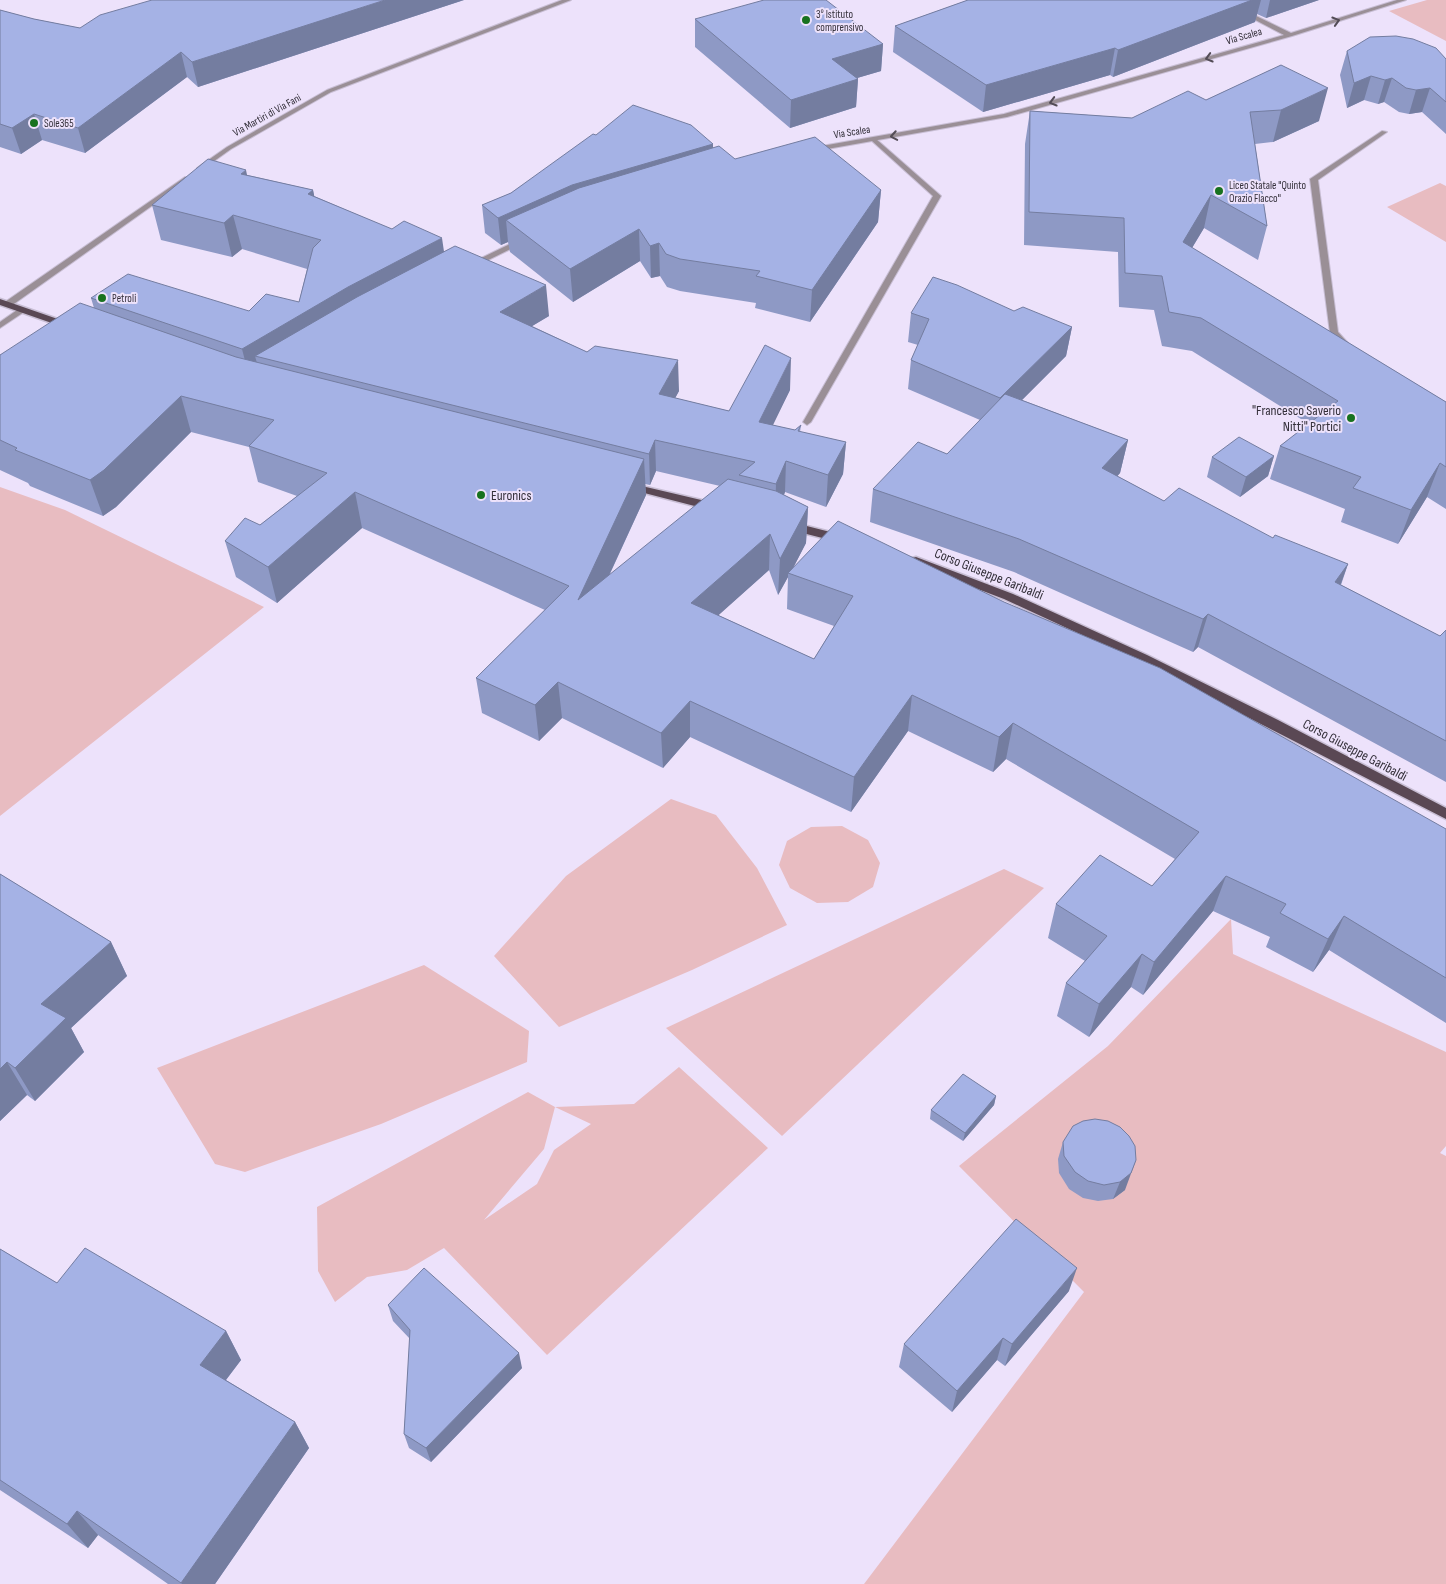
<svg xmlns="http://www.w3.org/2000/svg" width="1446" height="1584" viewBox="0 0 1446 1584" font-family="'Sofia Sans Condensed',sans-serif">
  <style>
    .green { fill: #e8bcc1; fill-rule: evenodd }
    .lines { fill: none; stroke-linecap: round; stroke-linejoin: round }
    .service-casing { stroke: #c8bed4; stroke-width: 2 }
    .minor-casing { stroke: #c8bed4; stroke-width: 2 }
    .primary-casing { stroke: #c8bed4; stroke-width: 3 }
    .service { fill: #9a8f96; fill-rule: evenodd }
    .minor { fill: #9a8f96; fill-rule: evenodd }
    .primary { fill: #5a4854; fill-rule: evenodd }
    .wall { fill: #8e99c5; fill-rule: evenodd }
    .shaded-wall { fill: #747da0 }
    .building { fill: #a5b2e5; stroke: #747da0 }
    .oneway { stroke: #534c56 }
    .poi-dot { fill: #18721f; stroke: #ede2fb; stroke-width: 2 }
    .labels { text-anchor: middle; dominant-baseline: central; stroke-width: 4; stroke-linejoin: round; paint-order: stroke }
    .far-poi-label { font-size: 11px; fill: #34303a; stroke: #ede2fb; text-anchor: start }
    .far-street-label { font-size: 11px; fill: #34303a; stroke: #ede2fb }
    .poi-label { font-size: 14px; fill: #34303a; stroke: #ede2fb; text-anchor: end }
    .street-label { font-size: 14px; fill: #34303a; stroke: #ede2fb }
  </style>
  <rect width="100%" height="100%" fill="#ede2fb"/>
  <path class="green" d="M1427,0H1446V41L1389,11Z
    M1440,183L1446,186V242L1387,207Z
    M0,487L65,510L264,607L0,816Z
    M671,799L716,815L757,868L787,925L692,970L559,1027L494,956L566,876Z
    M842,826L868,840L880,863L873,887L848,902L817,903L790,888L779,865L787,841L811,827Z
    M1004,869L1044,888L782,1136L666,1028Z
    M1231,919L1233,954L1446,1052V1146L1440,1153L1446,1156V1584H864L1084,1292L959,1166L1108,1046Z
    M424,965L529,1031L527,1062L381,1124L245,1172L215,1164L157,1068Z
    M679,1067L768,1148L547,1355L444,1248L407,1270L367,1277L335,1302L318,1271L317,1207L528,1092L555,1107L634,1104ZM555,1107L591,1124L554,1150L537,1184L484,1220L544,1149Z"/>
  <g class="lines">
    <g class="service-casing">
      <path id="service" d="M1382,131L1387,132L1318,180L1338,332L1348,343L1344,345H1341L1330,333L1310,179Z
        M872,139H876L941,196L811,422L807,425L803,422L933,196L872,141Z
        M20,308H23L27,310L0,328V322Z"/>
    </g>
    <g class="minor-casing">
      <path id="minor" d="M562,0H571L331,92L231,149L203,169L197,168L227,147L327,90Z
        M1397,0H1406L1292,36L1007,117L816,151L813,149L816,147L1004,114L1284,35L1244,14V12H1248L1291,33Z
        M185,177L191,178L11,306H5V302Z
        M518,240H524L525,242L476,266H470L469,264Z"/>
    </g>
    <g class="primary-casing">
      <path id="primary" d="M0,299L72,324L74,326L69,329L66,328L0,305Z
        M629,483L714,503L719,507L714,511L625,488L624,486L625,484Z
        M791,522L846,536L847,539L842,543L787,529L786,526Z
        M916,557L1013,594L1147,655L1278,720L1446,808V819L1138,661L1004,599L912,564L910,561L912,558Z"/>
    </g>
    <use href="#service" class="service"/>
    <use href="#minor" class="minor"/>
    <use href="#primary" class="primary"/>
  </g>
  <path class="wall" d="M464,0L198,87L187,77L85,153L42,140L21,154L0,147V10L34,19L80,28Z
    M968,0H1319L1266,18L1257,14L1255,22L1113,77L1110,75L983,112L893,52L895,26Z
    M695,19L883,44L881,71L857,78L858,79L856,107L790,128L695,47Z
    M1347,51L1446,59V134L1422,112L1409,114L1399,112L1384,102L1378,104L1364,100L1347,108L1340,75Z
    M1281,65L1319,121L1273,142L1255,144L1267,226L1258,260L1204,228L1192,248L1446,402V509L1427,497L1398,544L1341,522L1345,509L1270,479L1280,446L1309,424L1192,351L1162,346L1154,310L1119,307L1118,252L1024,245L1025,144L1030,111L1132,118L1206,100Z
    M596,135L713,144V148L735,159L881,190L878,222L810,322L755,308L756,303L680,291L667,287L660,276L651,278L640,261L573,302L510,252L508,242L501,245L485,233L482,205L511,193Z
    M247,175L313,190L314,196L444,252L549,316L532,326L587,352L679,391L675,398L729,411L790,390L772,425L795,430L801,425L800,432L846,442L843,474L826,507L785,492L784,495L808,507L806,543L793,568L1446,829V1023L1329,950L1313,972L1266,947L1270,937L1213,911L1143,995L1131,987L1089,1037L1057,1016L1066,983L1085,961L1048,938L1056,904L1152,886L1175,859L1006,759L993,772L908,731L851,812L690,737L663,768L562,718L539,741L482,713L476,678L545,610L362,528L277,603L236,577L225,541L260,525L297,496L258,482L249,447L191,432L116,507L103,516L30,486L28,483L0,470V355L94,308L91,298L249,311L299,302L307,269L242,249L232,257L161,240L152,205ZM656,471L720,486L609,576L646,495L645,484L650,485ZM769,570L778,595L788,577L787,609L834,626L814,659L718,615Z
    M1014,311L1072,327L1066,356L1022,400L1128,440L1120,473L1117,476L1164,501L1348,564L1341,585L1440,636L1446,630V782L1198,647L1193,652L1014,572L870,522L873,489L947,454L980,420L908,389L911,360L918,345L908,342L911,313Z
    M1274,456L1268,476L1240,497L1207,477L1212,457Z
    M0,874L111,942L127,976L71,1028L84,1052L35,1101L27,1095L0,1121Z
    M996,1096L994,1105L963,1141L930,1119L931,1110Z
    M1083,1121L1125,1190L1113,1199L1098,1201L1083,1198L1069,1189L1059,1173L1058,1159L1063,1142Z
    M0,1249L57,1283L226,1331L241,1360L226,1380L295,1422L309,1448L215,1584H168L98,1535L88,1548L0,1490Z
    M1069,1291L1005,1366L997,1360L952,1412L899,1367L904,1344Z
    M388,1305L522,1368L431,1462L409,1448L404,1434L410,1339L393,1321Z"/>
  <path class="shaded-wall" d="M385,0H464L198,87L192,62Z
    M1252,0H1261L1255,22L1113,77L1118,50Z
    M1270,0H1319L1266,18Z
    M883,44L881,71L830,86L832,59Z
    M1115,48L1110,75L983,112L986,85Z
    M181,52L187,77L85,153L78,128Z
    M1371,76L1364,100L1347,108L1354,83Z
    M1392,78L1384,102L1378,104L1385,80Z
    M858,79L856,107L790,128L791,100Z
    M1328,88L1319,121L1273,142L1281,110Z
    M1430,88L1422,112L1409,114L1416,90Z
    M34,114L42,140L21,154L12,128Z
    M713,144V171L506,220L508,242L501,245L498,218L572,185Z
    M246,170L253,204L241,174Z
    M313,190L320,224L308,194Z
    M881,190L878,222L810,322L812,290Z
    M1211,195L1204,228L1175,276L1183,242Z
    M233,215L242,249L232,257L224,223Z
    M639,229L640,261L573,302L570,269Z
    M442,238L447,272L255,356L261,378L251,384L242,349L348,287Z
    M659,243L660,276L651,278L650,246Z
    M546,285L549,316L504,343L500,312Z
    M1072,327L1066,356L995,427L1000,398Z
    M791,358L790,390L759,454V422Z
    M678,360L679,391L660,426L659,394Z
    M181,396L191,432L116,507L103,516L90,480Z
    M655,440L656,471L650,485L649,454Z
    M1128,440L1120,473L1095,502L1102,468Z
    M846,442L843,474L826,507L828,475Z
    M1274,456L1268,476L1240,497L1246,477Z
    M644,459L646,495L581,636L578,600Z
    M786,461L785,492L775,516L776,484Z
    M1440,463L1427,497L1398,544L1411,510Z
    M355,492L362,528L277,603L268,567Z
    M808,507L806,543L790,574L788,573V577L778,595L780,559Z
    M770,534L769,570L692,639L691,603Z
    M1348,564L1336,597L1335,582Z
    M1208,614L1198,647L1193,652L1203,619Z
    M558,682L562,718L539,741L535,705Z
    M912,695L908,731L851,812L854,777Z
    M690,701V737L663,768L661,733Z
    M1013,723L1006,759L993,772L999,737Z
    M1226,876L1213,911L1143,995L1154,962Z
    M1344,916L1329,950L1313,972L1328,939Z
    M111,942L127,976L71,1028L84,1052L35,1101L15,1068L41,1004Z
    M1142,954L1131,987L1089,1037L1099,1004Z
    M7,1062L27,1095L0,1121V1069Z
    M996,1096L994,1105L963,1141L965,1133Z
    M1136,1160L1125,1190L1113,1199L1120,1182Z
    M1077,1268L1069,1291L1005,1366L1012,1344Z
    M226,1331L241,1360L216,1393L200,1365Z
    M1003,1338L997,1360L952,1412L957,1391Z
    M519,1353L522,1368L431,1462L426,1448Z
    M295,1422L309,1448L215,1584H182L181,1583Z
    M77,1511L98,1535L88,1548L67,1524Z"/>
  <path class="building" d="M152,0H385L192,62L181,52L78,128L34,114L12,128L0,124V10L34,19L80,28L100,15Z
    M764,0H826L883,44L832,59L858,79L791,100L695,19Z
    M968,0H1252L1118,50L1115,48L986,85L895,26Z
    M1396,36L1413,39L1436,48L1446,59V102L1430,88L1416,90L1406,88L1392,78L1385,80L1371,76L1354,83L1347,51L1370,37Z
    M1281,65L1328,88L1281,110L1250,112L1267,226L1211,195L1183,242L1446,402V467L1440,463L1411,510L1353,488L1361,477L1280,446L1338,401L1201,318L1169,312L1162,276L1125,273L1124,218L1029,212L1030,111L1132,118L1188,91L1206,100Z
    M633,105L691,125L713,144L572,185L498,218L482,205L511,193L593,134L596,135Z
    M815,137L881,190L812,290L756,276L760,271L680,259L666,254L659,243L650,246L639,229L570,269L506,220L579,188L719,146L735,159Z
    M208,159L246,170L241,174L313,190L308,194L392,229L404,221L442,238L348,287L242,349L91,298L128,274L249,311L266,294L299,302L313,248L321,240L233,215L224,223L152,205Z
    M455,246L546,285L500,312L587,352L595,346L678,360L659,394L729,411L765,345L791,358L759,422L795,430L801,425L798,431L846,442L828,475L786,461L776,484L739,475L755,462L655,440L649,454L255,356L357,297Z
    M933,277L957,285L1014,311L1023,307L1072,327L1000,398L911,360L929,319L911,313Z
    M80,303L236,357L644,459L578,600L728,479L776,491L808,507L780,559L770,534L691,603L814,659L853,596L788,573L838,521L1004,602L1160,668L1446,829V978L1344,916L1328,939L1280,913L1286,904L1226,876L1154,962L1142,954L1099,1004L1066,983L1107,936L1056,904L1100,855L1152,886L1199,832L1013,723L999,737L912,695L854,777L690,701L661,733L558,682L535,705L476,678L569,586L355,492L268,567L225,541L245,518L260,525L327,473L249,446L274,420L181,396L104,470L90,480L15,450L17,448L0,440V355Z
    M1005,394L1128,440L1102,468L1164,501L1179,488L1273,538L1275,535L1348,564L1335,582L1440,636L1446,630V741L1208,614L1203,619L1019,539L873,489L918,442L947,454Z
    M1239,437L1274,456L1246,477L1212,457Z
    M0,874L111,942L41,1004L66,1018L15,1068L7,1062L0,1069Z
    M963,1074L996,1096L965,1133L931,1110Z
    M1095,1119L1108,1121L1120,1127L1129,1136L1135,1146L1136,1160L1131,1173L1120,1182L1104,1185L1088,1181L1075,1172L1064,1156L1063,1142L1073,1126L1083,1121Z
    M1016,1219L1077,1268L1012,1344L1003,1338L957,1391L904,1344Z
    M85,1248L226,1331L200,1365L295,1422L181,1583L77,1511L67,1524L0,1480V1249L57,1283Z
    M424,1268L519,1353L426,1448L404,1434L410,1330L388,1305Z"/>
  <defs><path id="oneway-chevron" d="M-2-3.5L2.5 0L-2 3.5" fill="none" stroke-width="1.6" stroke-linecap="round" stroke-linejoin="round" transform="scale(1.25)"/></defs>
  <g class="oneway">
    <use href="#oneway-chevron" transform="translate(1336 21) rotate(-17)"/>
    <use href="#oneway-chevron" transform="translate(1209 58) rotate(164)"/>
    <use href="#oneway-chevron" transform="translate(1053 102) rotate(164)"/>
    <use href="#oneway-chevron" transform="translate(894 136) rotate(170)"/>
  </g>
  <g class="poi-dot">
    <circle cx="806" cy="20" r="5"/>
    <circle cx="34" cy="123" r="5"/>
    <circle cx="1219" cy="191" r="5"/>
    <circle cx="102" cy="298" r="5"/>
    <circle cx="1351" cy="418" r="5"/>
    <circle cx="481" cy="495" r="5"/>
  </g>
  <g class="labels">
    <g class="far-poi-label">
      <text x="816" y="14">3° Istituto<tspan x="816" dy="13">comprensivo</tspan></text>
      <text x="44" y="123">Sole365</text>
      <text x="1229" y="185">Liceo Statale "Quinto<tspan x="1229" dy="13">Orazio Flacco"</tspan></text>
      <text x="112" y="298">Petroli</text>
    </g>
    <g class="far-street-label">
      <text transform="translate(1244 36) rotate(-16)">Via Scalea</text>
      <text transform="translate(267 115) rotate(-29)">Via Martiri di Via Fani</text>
      <text transform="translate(852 132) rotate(-9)">Via Scalea</text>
    </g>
    <g class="poi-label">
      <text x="1341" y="410">"Francesco Saverio<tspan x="1341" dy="16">Nitti" Portici</tspan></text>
      <text x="491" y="495" text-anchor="start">Euronics</text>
    </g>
    <g class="street-label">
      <text transform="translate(989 574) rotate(22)">Corso Giuseppe Garibaldi</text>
      <text transform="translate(1355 750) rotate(28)">Corso Giuseppe Garibaldi</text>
    </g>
  </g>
</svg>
